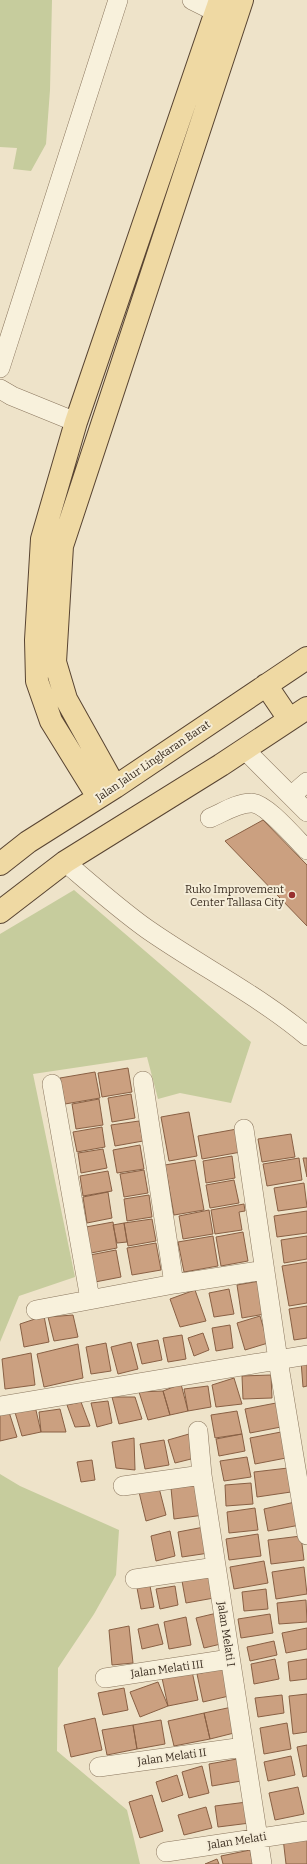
<svg xmlns="http://www.w3.org/2000/svg" width="307" height="1864" viewBox="0 0 307 1864" font-family="Bitter,serif">
  <style>
    .green { fill: #c6cc9d }
    .building { fill: #cba080; stroke: #896044 }
    .lines { fill: none; stroke-linecap: round; stroke-linejoin: round }
    .minor-casing { stroke: #8a765e; stroke-width: 20 }
    .major-casing { stroke: #584432; stroke-width: 24 }
    .minor { stroke: #f8f1dc; stroke-width: 19 }
    .major { stroke: #efd9a3; stroke-width: 22 }
    .poi-dot { fill: #98302f; stroke: #f5edd8; stroke-width: 1.5 }
    .labels { text-anchor: middle; dominant-baseline: central; stroke-width: 4; stroke-linejoin: round; paint-order: stroke }
    .street-label { font-size: 11px; fill: #3b2e21; stroke: #f5edd8 }
    .poi-label { font-size: 11px; fill: #3b2e21; stroke: #f5edd8; text-anchor: end }
  </style>
  <rect width="100%" height="100%" fill="#eee3c9"/>
  <path class="green" d="M0,0H52L50,90L46,144L31,171L13,169L17,148L0,147Z
    M74,890L251,1042L231,1103L180,1093L158,1099L147,1057L33,1074L75,1277L19,1296L0,1342V934Z
    M0,1474L20,1486L119,1530L116,1575L94,1614L58,1668L57,1751L127,1810L140,1864H0Z"/>
  <path class="building" d="M263,820L307,865V926L225,841Z
    M128,1068L132,1092L102,1097L98,1073Z
    M95,1072L100,1098L65,1104L60,1078Z
    M131,1094L135,1118L112,1122L108,1098Z
    M99,1099L103,1125L76,1129L72,1104Z
    M189,1112L197,1156L169,1161L161,1117Z
    M139,1121L143,1141L115,1146L111,1125Z
    M102,1127L105,1147L77,1152L73,1132Z
    M237,1129L241,1152L202,1159L198,1136Z
    M291,1134L295,1157L262,1162L258,1139Z
    M140,1145L144,1169L117,1173L113,1150Z
    M103,1149L107,1168L81,1173L78,1153Z
    M232,1156L235,1178L206,1183L203,1161Z
    M299,1158L302,1180L267,1186L263,1164Z
    M303,1158H307V1177Z
    M195,1160L204,1210L174,1215L165,1165Z
    M144,1170L148,1193L124,1197L120,1174Z
    M108,1171L112,1191L83,1196L80,1176Z
    M234,1180L239,1203L210,1208L206,1185Z
    M304,1183L307,1207L278,1211L274,1188Z
    M108,1192L112,1218L87,1223L83,1197Z
    M149,1195L152,1217L127,1221L124,1199Z
    M244,1204L245,1211L239,1212L242,1230L215,1234L211,1210Z
    M209,1210L213,1234L183,1239L179,1216Z
    M307,1211V1233L277,1237L274,1216Z
    M152,1219L156,1241L128,1246L124,1223Z
    M113,1222L117,1248L91,1253L86,1227Z
    M124,1223L127,1242L117,1243L113,1225Z
    M243,1232L248,1261L221,1266L216,1237Z
    M213,1236L218,1266L184,1272L178,1242Z
    M307,1236V1259L284,1263L281,1240Z
    M156,1243L161,1270L132,1275L127,1248Z
    M116,1250L121,1277L95,1282L90,1255Z
    M307,1262V1303L289,1306L282,1266Z
    M260,1281L265,1314L242,1318L237,1285Z
    M229,1289L234,1314L214,1317L209,1293Z
    M195,1290L206,1321L180,1327L170,1299Z
    M307,1306V1338L294,1340L289,1309Z
    M73,1315L78,1337L54,1341L48,1317Z
    M44,1316L49,1342L24,1347L20,1324Z
    M260,1316L268,1343L245,1350L237,1323Z
    M230,1325L233,1348L216,1351L212,1328Z
    M203,1333L209,1350L194,1356L188,1338Z
    M182,1335L186,1359L168,1362L163,1338Z
    M158,1340L162,1360L142,1364L137,1344Z
    M131,1342L138,1369L118,1374L111,1347Z
    M106,1343L111,1371L91,1374L86,1347Z
    M78,1344L83,1378L44,1387L37,1354Z
    M31,1353L35,1385L5,1389L2,1359Z
    M301,1361H307V1386L303,1387Z
    M271,1375L272,1398L243,1399L242,1376Z
    M234,1378L242,1404L216,1407L212,1385Z
    M181,1384L188,1411L170,1415L163,1391Z
    M208,1386L211,1407L188,1411L184,1389Z
    M163,1391L170,1415L148,1420L139,1392Z
    M112,1397H135L142,1419L119,1424Z
    M108,1401L112,1423L97,1427L91,1403Z
    M81,1402L90,1426L75,1427L67,1405Z
    M276,1403L281,1427L250,1433L245,1409Z
    M35,1406L41,1432L22,1436L14,1409Z
    M60,1409L66,1432H41L39,1412Z
    M237,1411L242,1434L215,1438L211,1415Z
    M9,1412L17,1437L0,1441V1415Z
    M281,1432L286,1458L255,1464L250,1438Z
    M189,1434L195,1458L175,1463L168,1440Z
    M242,1434L245,1451L219,1456L216,1439Z
    M134,1438L135,1470L116,1468L112,1442Z
    M164,1440L169,1465L145,1469L140,1444Z
    M247,1457L251,1477L224,1481L220,1461Z
    M92,1460L95,1480L81,1482L77,1462Z
    M288,1468L291,1492L257,1497L254,1472Z
    M251,1483L253,1504L226,1506L225,1485Z
    M158,1484L166,1515L146,1521L139,1492Z
    M201,1485L204,1515L174,1519L171,1488Z
    M295,1502L300,1525L268,1531L264,1509Z
    M255,1508L258,1530L229,1533L227,1512Z
    M204,1527L209,1553L182,1557L178,1532Z
    M170,1531L175,1556L156,1561L151,1536Z
    M258,1534L261,1556L229,1560L226,1539Z
    M301,1536L304,1560L271,1564L268,1540Z
    M264,1561L268,1583L234,1589L230,1567Z
    M304,1567L307,1594L276,1599L272,1572Z
    M209,1576L214,1598L186,1603L182,1581Z
    M150,1586L154,1607L141,1609L137,1588Z
    M175,1586L178,1605L160,1609L156,1589Z
    M266,1589L268,1609L244,1611L242,1592Z
    M306,1600L307,1622L279,1624L277,1603Z
    M217,1613L225,1643L204,1648L196,1618Z
    M270,1614L273,1633L241,1638L238,1619Z
    M186,1617L191,1645L169,1649L164,1622Z
    M158,1624L163,1644L142,1649L138,1629Z
    M129,1626L133,1663L112,1665L109,1630Z
    M307,1628V1649L286,1653L282,1633Z
    M274,1641L277,1655L250,1661L247,1647Z
    M275,1659L279,1679L254,1684L251,1664Z
    M307,1659V1679L290,1681L288,1662Z
    M223,1668L229,1696L203,1702L197,1674Z
    M192,1671L198,1700L168,1706L162,1678Z
    M158,1682L168,1706L140,1717L130,1692Z
    M124,1688L128,1710L103,1715L98,1693Z
    M307,1694V1732L293,1734L289,1696Z
    M282,1695L284,1713L258,1717L255,1698Z
    M232,1707L238,1732L210,1739L204,1713Z
    M204,1713L210,1739L174,1746L168,1721Z
    M95,1718L102,1750L71,1757L64,1725Z
    M161,1720L165,1744L137,1749L133,1725Z
    M287,1723L291,1749L264,1754L260,1728Z
    M133,1725L137,1749L107,1755L102,1730Z
    M307,1745V1776L303,1777L297,1747Z
    M291,1756L295,1775L268,1781L264,1762Z
    M237,1759L241,1781L212,1786L209,1764Z
    M202,1766L209,1793L189,1798L182,1772Z
    M177,1775L183,1795L162,1802L156,1782Z
    M298,1787L304,1814L275,1820L269,1793Z
    M152,1795L163,1831L140,1838L129,1802Z
    M247,1802L250,1823L218,1827L215,1806Z
    M206,1807L212,1828L184,1835L178,1815Z
    M307,1836V1864H286L283,1838Z
    M250,1850L253,1864H223L221,1856Z
    M217,1859L219,1864H205Z"/>
  <g class="lines">
    <g class="minor-casing">
      <path id="minor" d="M192,0L216,12
        M0,368L118,0
        M0,389L12,396L76,422
        M244,749L307,812
        M291,796L307,782
        M210,818C222,813 237,803 251,803C265,802 296,839 307,850
        M65,862C92,885 119,909 147,929C200,966 258,995 307,1036
        M143,1081L174,1284
        M52,1084L90,1299
        M244,1129L278,1360L307,1535
        M36,1310L174,1284L265,1270
        M1,1406L307,1355
        M198,1431L202,1475L262,1864
        M123,1486L202,1475
        M135,1579L216,1567
        M105,1678L230,1659
        M99,1767L244,1747
        M166,1852L307,1831"/>
    </g>
    <g class="major-casing">
      <path id="major" d="M266,685L289,719
        M115,787L66,699L55,662L62,546L242,0
        M98,797L51,721L37,681L36,640L42,539L76,422L220,0
        M0,864L28,842L115,787L307,658
        M0,912L65,862L221,765L307,708"/>
    </g>
    <use href="#minor" class="minor"/>
    <use href="#major" class="major"/>
  </g>
  <circle class="poi-dot" cx="292" cy="895" r="4"/>
  <g class="labels">
    <g class="street-label">
      <text transform="translate(153 761) rotate(-34)">Jalan Jalur Lingkaran Barat</text>
      <text transform="translate(226 1634) rotate(81)">Jalan Melati I</text>
      <text transform="translate(167 1669) rotate(-8)">Jalan Melati III</text>
      <text transform="translate(172 1757) rotate(-8)">Jalan Melati II</text>
      <text transform="translate(237 1841) rotate(-9)">Jalan Melati</text>
    </g>
    <g class="poi-label">
      <text x="284" y="889">Ruko Improvement<tspan x="284" dy="13">Center Tallasa City</tspan></text>
    </g>
  </g>
</svg>
